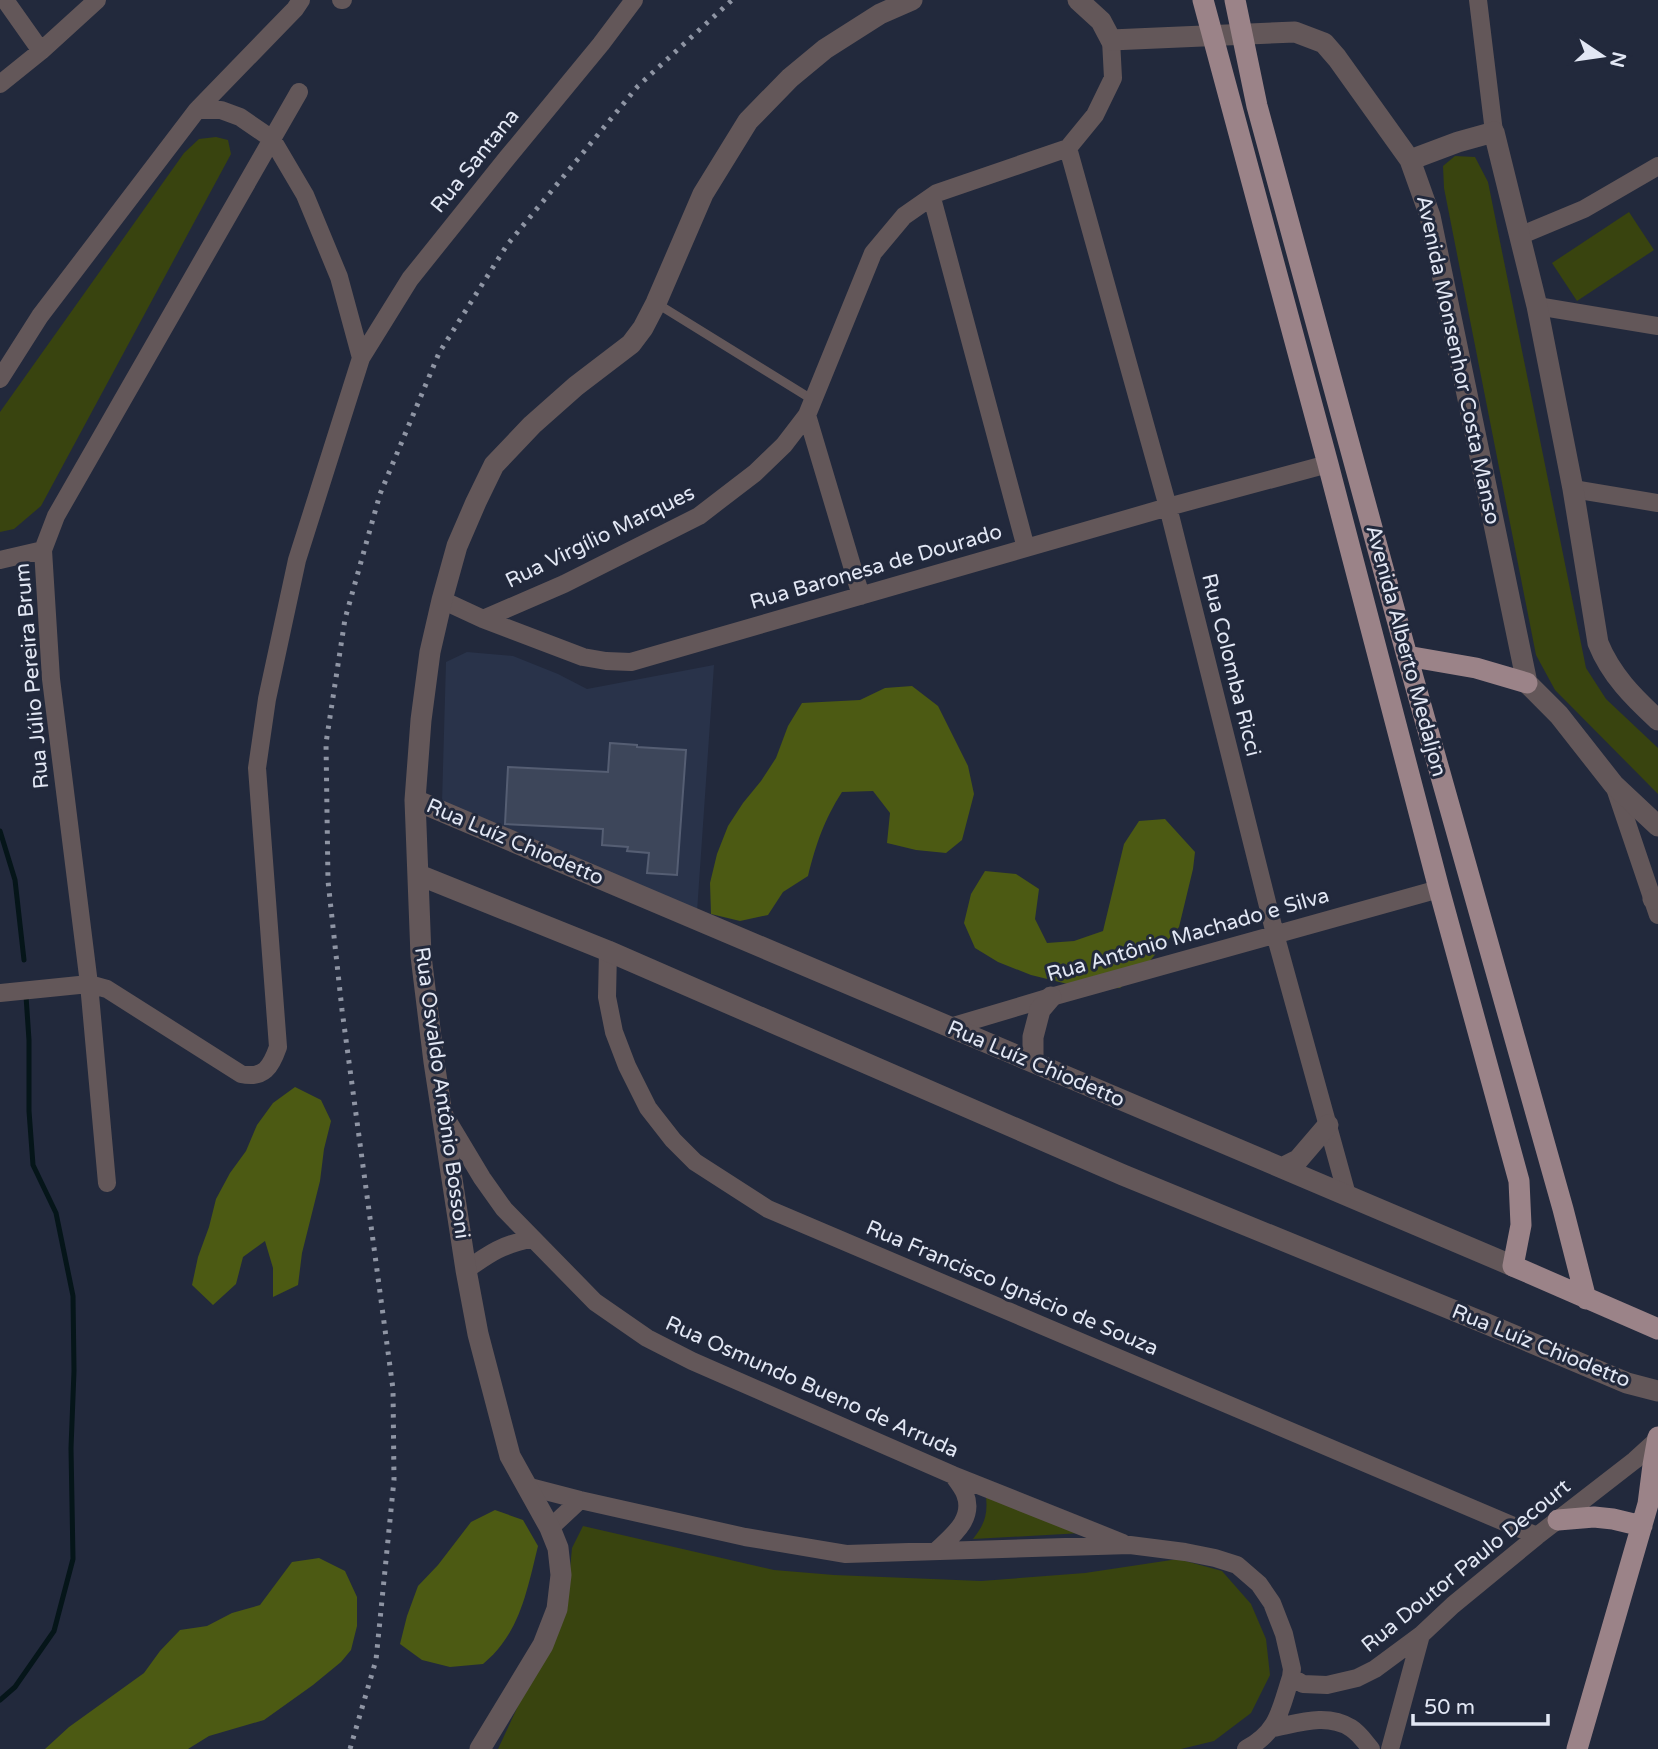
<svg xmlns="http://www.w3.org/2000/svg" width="1658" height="1749" viewBox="0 0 1658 1749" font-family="'Varela Round',sans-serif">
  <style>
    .built { fill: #29334a }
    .green { fill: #39440f }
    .forest { fill: #4c5a13 }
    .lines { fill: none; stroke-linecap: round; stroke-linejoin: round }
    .stream { stroke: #051519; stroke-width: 5 }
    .building { fill: #3d465a; stroke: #555e73; stroke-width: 2 }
    .service { stroke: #635759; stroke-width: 9 }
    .minor { stroke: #635759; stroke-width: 18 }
    .tertiary { stroke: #635759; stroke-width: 21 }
    .primary { stroke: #9b8388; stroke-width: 21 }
    .rail { stroke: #8f95a4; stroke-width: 5; stroke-dasharray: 3.5 7; stroke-linecap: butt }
    .labels { text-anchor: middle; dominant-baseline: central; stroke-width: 6; stroke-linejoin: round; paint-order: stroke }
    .street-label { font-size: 21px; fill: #e2e7f4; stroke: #22293c }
  </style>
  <rect width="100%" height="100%" fill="#22293c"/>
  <path class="built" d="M467,652L513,656L558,674L587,689L714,665L697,912L442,803L446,662Z"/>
  <path class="green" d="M216,137L228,140L231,154L41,506L14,529L0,532V412L184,153L199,139Z
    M1455,156L1475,157L1488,182L1586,668L1606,699L1658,748V794L1555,690L1536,655L1444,188L1443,166Z
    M1629,212L1654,250L1577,301L1552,263Z
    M986,1497L1082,1533L973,1539C984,1525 988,1515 986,1497Z
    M583,1526L774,1570L834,1575L981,1581L1085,1573L1178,1559L1222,1571L1251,1604L1266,1639L1270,1675L1251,1713L1214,1741L1181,1749H498L567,1601L572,1548Z"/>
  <path class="forest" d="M912,686L938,706L968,766L974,794L962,840L946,853L916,850L887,843L890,813L873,791L842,792C824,820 816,844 808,876L783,892L768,915L740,921L711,914L710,883L717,854L728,826L743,803L761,781L776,758L788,726L802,703L860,700L885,688Z
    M1165,819L1195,852L1193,869L1179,927L1141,971L1120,988L1088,989L1031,975L998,962L975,948L964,923L971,894L985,871L1016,874L1039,889L1035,919L1047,943L1074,941L1103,931L1124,844L1139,821Z
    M295,1087L321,1100L331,1121L324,1149L320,1181L302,1253L298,1285L273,1297V1268L265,1241L243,1257L236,1284L213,1305L192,1285L198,1257L209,1227L216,1199L230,1173L246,1151L257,1125L273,1103Z
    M495,1510L523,1520L538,1546C530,1578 523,1617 502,1644C497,1651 490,1658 483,1664L450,1667L422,1660L400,1644L407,1616L418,1586L438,1565L471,1522Z
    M319,1558L345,1571L357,1597V1626L351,1650L341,1662L313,1685L264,1720L209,1736L188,1749H45L69,1727L144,1673L160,1651L180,1630L207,1626L232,1613L260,1605L292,1562Z"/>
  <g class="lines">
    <path class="stream" d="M0,831L15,880L24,960
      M0,1700L15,1687L54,1631L73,1559L71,1448L74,1371L73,1296L56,1213L33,1165L29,1111V1040L26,996"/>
  </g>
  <path class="building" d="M610,743L637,745V747L686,750L677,875L647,873L649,853L627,851L628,847L602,845L603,829L505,824L508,767L608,772Z"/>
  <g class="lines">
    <path class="service" d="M656,303L813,400"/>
    <path class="minor" d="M5,0L41,51
      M341,0H343
      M1478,0L1494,132
      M0,84L41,51L97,0
      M1068,148L1168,507L1275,934L1347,1195
      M932,198L1026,548
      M1519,236L1584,209L1658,166
      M1537,306L1658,326
      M361,358L410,279L507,158L601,44L634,0
      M0,379L40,316L197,110L295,9L301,0
      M807,415L861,596
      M1573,489L1658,503
      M0,560L43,550
      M442,600L483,619L583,657L606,661L631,662L1168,507L1328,464
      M483,619L564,584L699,516L755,473L784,445L807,415L873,253L904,216L937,193L1068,148L1095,115L1113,78L1111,40
      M1614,785L1658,915
      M608,951L607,997L614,1032L627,1066L648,1108L673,1140L695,1162L768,1209L1537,1536
      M0,993L89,984L107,989L241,1074C264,1079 271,1067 278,1047L257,768L267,699L297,560L361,358L339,277L305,195L272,139L240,117L221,110H197
      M950,1027L1051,997L1439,889
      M443,1113L482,1178L504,1209L595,1302L647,1338L692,1361L953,1475L1123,1543
      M107,1183L89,984L51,679L43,550L56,516L299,92
      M466,1270C490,1253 503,1244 532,1239
      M526,1486L580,1500L745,1537L846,1554L1130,1545L1185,1552L1215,1558L1237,1565L1259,1584L1272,1603L1284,1634L1292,1669L1291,1677
      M550,1528L580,1500
      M936,1551C952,1536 975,1519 965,1494C963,1488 957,1481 953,1475
      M1273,1728C1299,1723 1327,1713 1351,1728C1359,1733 1365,1742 1371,1749
      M1246,1749C1279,1731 1280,1710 1291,1677L1303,1684L1327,1685L1357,1678L1375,1669L1421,1635L1453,1605L1537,1536L1635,1460L1657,1440
      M1390,1749L1421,1635"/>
    <path class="tertiary" d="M1078,0L1101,21L1111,40L1295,32L1324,43L1337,58L1410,160L1430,216L1527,683L1559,715L1614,785L1658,826
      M1410,160L1458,142L1494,132L1537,306L1573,489L1598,643C1611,675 1633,697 1658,720
      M415,800L1513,1266
      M419,875L608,951L1123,1175L1487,1324L1627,1383L1658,1391
      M1653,899L1658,898
      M1033,1062V1037L1040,1010L1051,997
      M1282,1168L1298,1160L1328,1125
      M480,1749L543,1645L557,1609L561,1575L558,1548L550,1528L510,1456L478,1334L466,1270L434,1062L421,956L415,800L421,720L430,652L442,600L457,546L476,502L494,465L532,425L576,386L631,344L643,328L656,303L703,194L748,121L790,78L825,49L880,14L912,0"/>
    <path class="primary" d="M1203,0L1328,464L1439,889L1519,1181L1521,1225L1513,1266L1658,1329
      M1235,0L1257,106L1407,656L1563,1209L1586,1299
      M1407,656L1476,668L1527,683
      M1558,1520L1594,1517L1613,1519L1642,1526
      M1577,1749L1648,1504L1653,1465L1658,1437"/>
    <path class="rail" d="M350,1749L376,1660L394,1480L393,1389L342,1010L328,881L326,743L345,619L380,494L439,353L507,245L638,86L732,0"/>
  </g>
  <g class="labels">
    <g class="street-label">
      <text transform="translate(475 161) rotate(-51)">Rua Santana</text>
      <text transform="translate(1458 360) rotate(78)">Avenida Monsenhor Costa Manso</text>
      <text transform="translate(600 537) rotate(-26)">Rua Virgílio Marques</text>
      <text transform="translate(876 567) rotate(-16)">Rua Baronesa de Dourado</text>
      <text transform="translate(1406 651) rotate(75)">Avenida Alberto Medaljon</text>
      <text transform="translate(1231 665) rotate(76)">Rua Colomba Ricci</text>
      <text transform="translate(32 676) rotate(-95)">Rua Júlio Pereira Brum</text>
      <text transform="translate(515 842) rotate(23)">Rua Luíz Chiodetto</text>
      <text transform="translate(1188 935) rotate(-16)">Rua Antônio Machado e Silva</text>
      <text transform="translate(1036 1064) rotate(23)">Rua Luíz Chiodetto</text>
      <text transform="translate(442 1093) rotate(82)">Rua Osvaldo Antônio Bossoni</text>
      <text transform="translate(1012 1288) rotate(23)">Rua Francisco Ignácio de Souza</text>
      <text transform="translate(1541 1346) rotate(22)">Rua Luíz Chiodetto</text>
      <text transform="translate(812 1387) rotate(24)">Rua Osmundo Bueno de Arruda</text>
      <text transform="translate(1466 1566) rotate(-39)">Rua Doutor Paulo Decourt</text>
    </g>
  </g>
  <g transform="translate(1602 56) rotate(103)" stroke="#22293c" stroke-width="5" paint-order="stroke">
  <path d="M0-5L12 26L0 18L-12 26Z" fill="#e2e7f4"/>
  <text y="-10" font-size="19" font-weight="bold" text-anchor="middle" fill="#e2e7f4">N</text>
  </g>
  <path d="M1413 1714v10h135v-10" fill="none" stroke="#e2e7f4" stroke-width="3.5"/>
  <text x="1424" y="1714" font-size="21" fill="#e2e7f4" stroke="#22293c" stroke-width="5" paint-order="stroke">50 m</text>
</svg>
